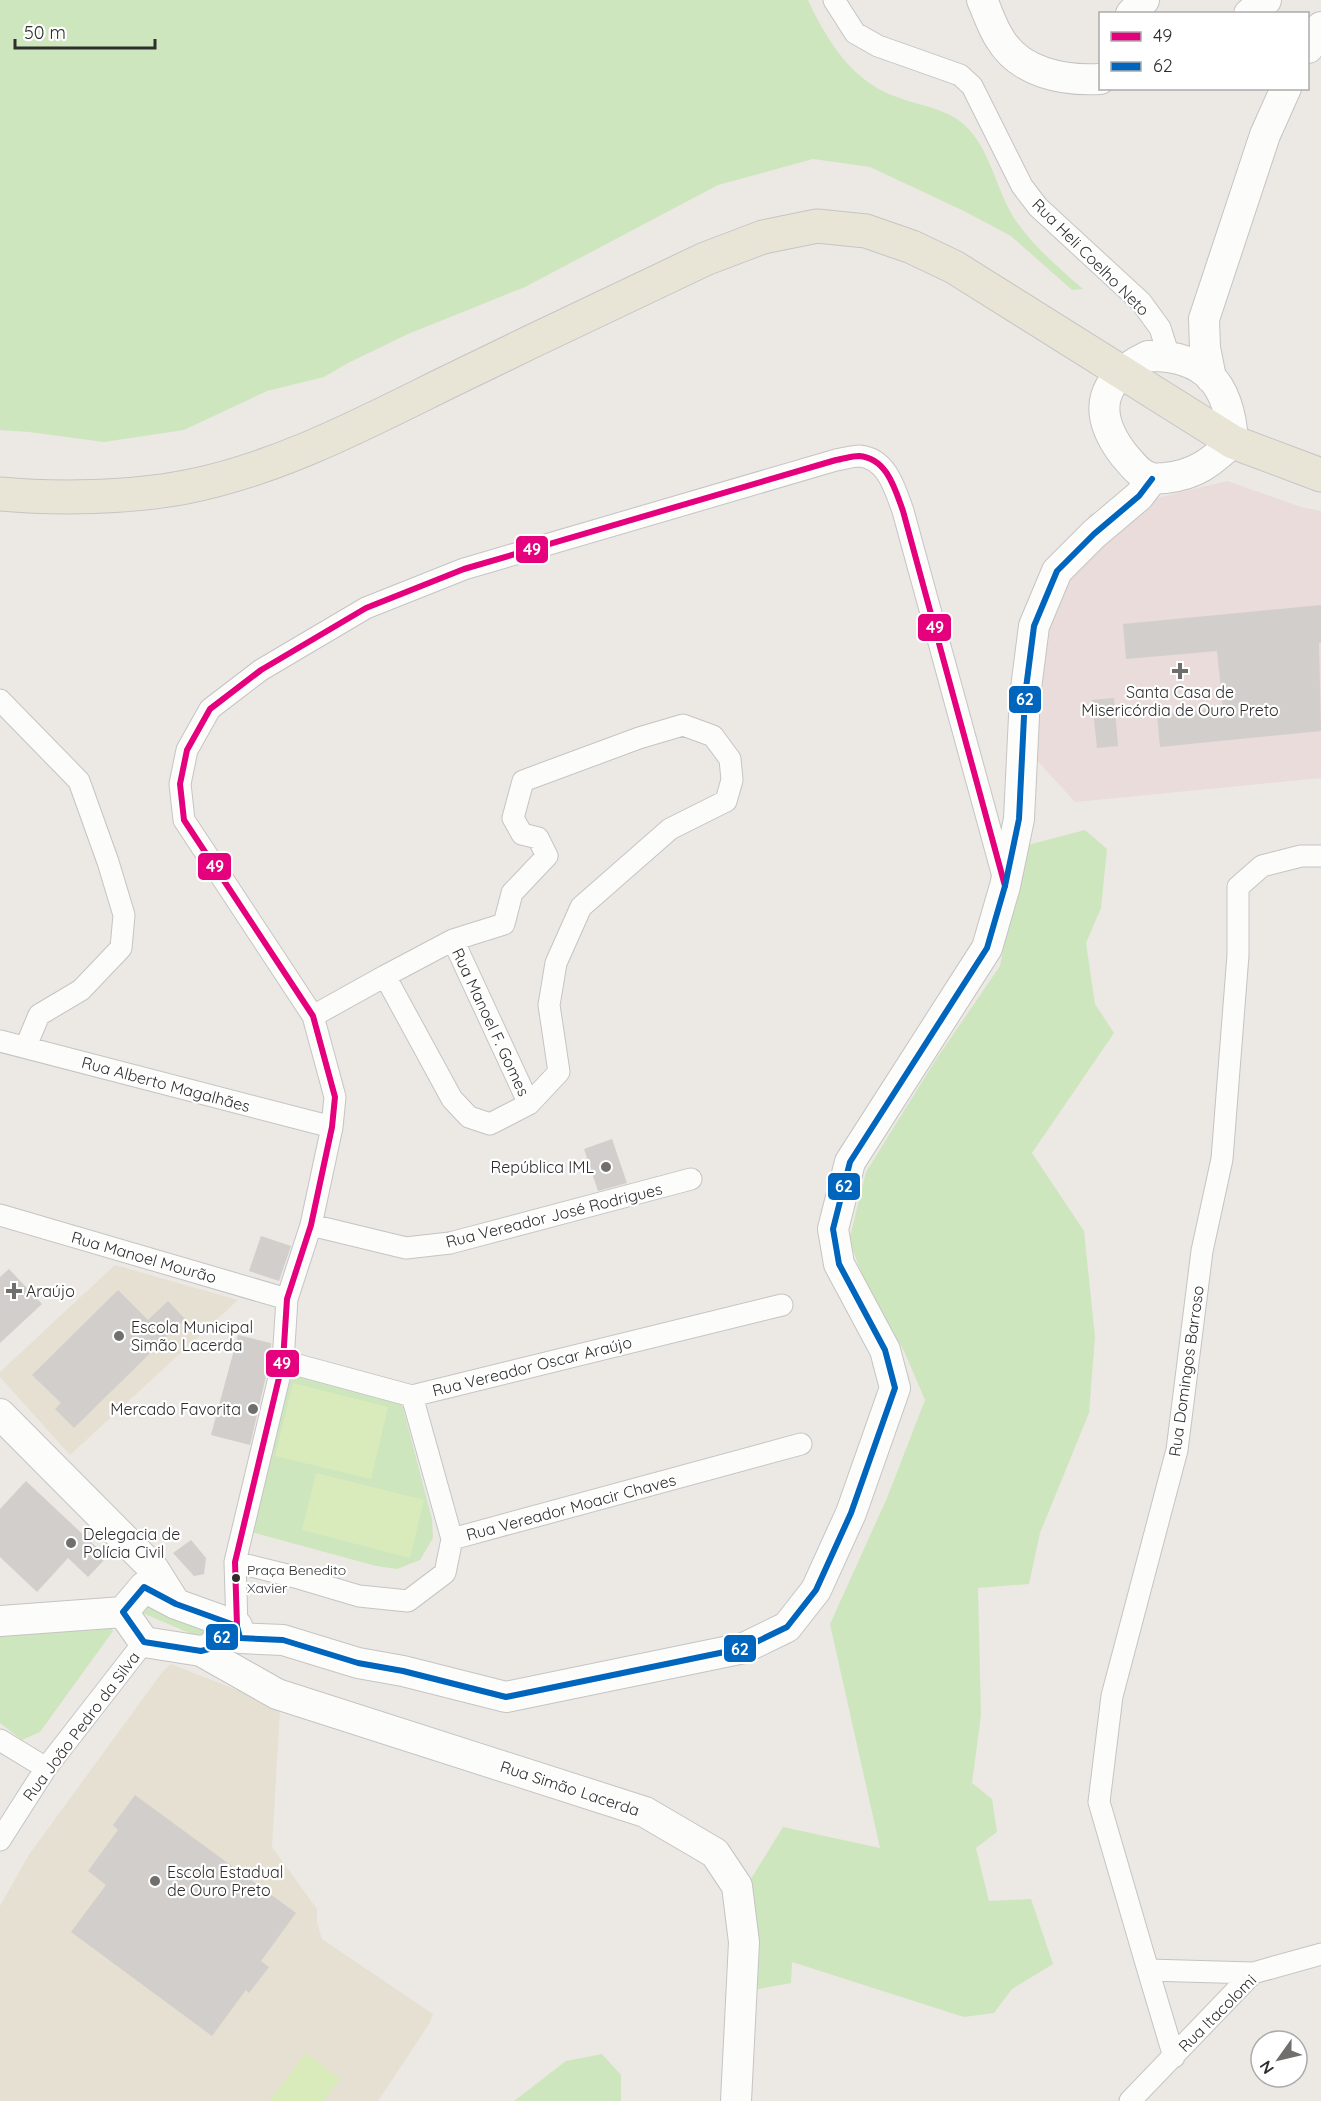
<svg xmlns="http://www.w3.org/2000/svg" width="1321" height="2101" viewBox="0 0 1321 2101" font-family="Quicksand,sans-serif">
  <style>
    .education { fill: #e6e0d3 }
    .medical { fill: #e9dcdb }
    .green { fill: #cee6be }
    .pitch { fill: #d9eabb }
    .building { fill: #d1cecb }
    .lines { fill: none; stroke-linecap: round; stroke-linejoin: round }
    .street-casing { stroke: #c5c4c5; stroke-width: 23 }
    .secondary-casing { stroke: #c5c4c5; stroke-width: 32 }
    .primary-casing { stroke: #c6c5c4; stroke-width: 35 }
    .street { stroke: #fcfcfb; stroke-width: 21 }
    .secondary { stroke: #fcfcfb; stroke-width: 30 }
    .primary { stroke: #e8e4d6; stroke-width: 33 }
    .bus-1-casing { stroke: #fff; stroke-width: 10 }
    .bus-2-casing { stroke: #fff; stroke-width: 10 }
    .bus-1 { stroke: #e5007d; stroke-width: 6 }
    .bus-2 { stroke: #0065bd; stroke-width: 6 }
    .poi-dot { fill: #706f6e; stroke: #fff; stroke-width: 2 }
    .bus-dot { fill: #2e2e2e; stroke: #fff; stroke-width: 2 }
    .labels { text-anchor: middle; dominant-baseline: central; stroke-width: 4.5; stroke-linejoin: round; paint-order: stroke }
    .bus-label { font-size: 14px; fill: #2e2e2e; stroke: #fff; text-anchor: start }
    .street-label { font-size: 16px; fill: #2e2e2e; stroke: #fff }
    .poi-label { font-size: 16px; fill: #2e2e2e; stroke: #fff; text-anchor: start }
    .line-badge { stroke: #fff; stroke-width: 2 }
    .badge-label { font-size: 16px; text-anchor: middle; font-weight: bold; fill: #fff }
  </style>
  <rect width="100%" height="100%" fill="#ece8e4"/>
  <path class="education" d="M115,1265L238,1300L70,1455L0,1377V1372Z
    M171,1664L270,1703L280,1709L272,1847L317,1909V1922L322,1939L433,2014L429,2024L378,2101H0V1906L28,1856L163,1671Z"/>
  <path class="medical" d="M1227,481L1301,507L1321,511V778L1075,802L1032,755L1047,588L1090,514Z"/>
  <path class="green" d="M0,0H808C826,39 851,80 894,96C916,105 942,107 961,122C991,146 995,190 1016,221C1034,247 1059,268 1083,289L1072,290L1011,236L964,211L870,167L813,159L718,185L525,287L408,334L348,363L324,377L267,391L184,430L104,442L29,432L0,430Z
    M1085,830L1107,849L1101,908L1086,943L1095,1004L1114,1033L1032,1153L1084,1231L1095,1337L1089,1413L1040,1533L1029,1584L978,1588L981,1715L972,1783L992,1799L997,1832L976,1848L989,1901L1031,1899L1053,1964L1012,1989L994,2013L964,2017L792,1962L791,1983L753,1990L746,1887L783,1827L880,1848L830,1624L887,1498L925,1400L904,1351L868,1290L849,1240L866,1172L935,1061L1000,966L1024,846Z
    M294,1376L396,1400L402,1404L432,1519L433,1538L420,1560L397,1569L376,1566L251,1532L248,1521L290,1381Z
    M139,1603L218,1621L208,1641L140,1612Z
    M0,1611L109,1622L113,1631L40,1732L22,1740L0,1723Z
    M602,2054L621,2075V2101H514L566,2061Z"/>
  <path class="pitch" d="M293,1383L388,1407L371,1479L275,1456Z
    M316,1473L424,1500L410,1558L302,1530Z
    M306,2053L340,2079L323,2101H269Z"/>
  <path class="building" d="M1321,605V643H1319L1321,731L1160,747L1157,714L1223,708L1217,651L1126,659L1123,624Z
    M1114,698L1118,746L1097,748L1092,700Z
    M612,1139L627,1183L598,1191L584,1149Z
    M261,1236L291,1246L279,1281L249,1271Z
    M9,1269L42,1304L0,1343V1277Z
    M118,1290L148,1320L168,1301L185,1319L74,1428L55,1409L61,1403L32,1375Z
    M238,1335L271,1343L270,1359L250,1445L211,1435Z
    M26,1481L107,1557L88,1577L68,1558L37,1592L0,1557V1509Z
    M191,1540L206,1558L204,1574L194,1576L173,1553Z
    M135,1795L296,1913L261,1961L269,1967L249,1993L246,1990L212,2036L71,1932L106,1885L88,1871L118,1830L113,1825Z"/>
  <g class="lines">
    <g class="street-casing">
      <path id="street" d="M834,0L855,33L878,46L960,75L972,86L1022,186L1038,207L1141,302L1160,328L1169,356
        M0,700L79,781L108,862L124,915L121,948L81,990L39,1015L26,1046
        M453,940L529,1104
        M313,1016L385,976L452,1099L469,1117L490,1124L529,1104L559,1072L549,1005L556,963L581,907L670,829L726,801L732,780L730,759L713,736L683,725L639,738L523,781L513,818L522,834L538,838L547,856L512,893L504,924L453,940L385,976
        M0,1041L332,1127
        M0,1215L287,1299
        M311,1225L406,1248L450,1243L691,1179
        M283,1361L412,1396L782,1305
        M412,1396L452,1539
        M235,1562L295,1577L359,1596L408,1601L445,1573L452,1539L801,1444
        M237,1626L235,1562L283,1361L287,1299L311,1225L332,1127L335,1097L313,1016L184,820L180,784L187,750L210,709L261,670L366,608L464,569L836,460C843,459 852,456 859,456C887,458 895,489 903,511L1004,880
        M0,1740L46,1768
        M0,1840L46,1768L144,1642
        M1148,1970L1099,1802L1112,1696L1177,1450L1202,1251L1222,1159L1238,955V887L1262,866L1301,856H1321
        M1174,2057L1148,1970L1253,1973
        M1130,2101L1253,1973L1321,1954"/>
    </g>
    <g class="secondary-casing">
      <path id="secondary" d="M982,0C988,13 992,27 1000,39C1020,73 1064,81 1100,79
        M1131,14L1144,0
        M1249,14L1266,0
        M1308,48L1321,27
        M1148,356C1207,355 1230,386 1233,442C1211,462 1196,475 1165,478C1161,478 1155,479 1152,478C1139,475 1132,464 1124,455C1091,412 1100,379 1148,356Z
        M1211,378L1205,348L1204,319L1265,135L1286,88
        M0,1414L153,1568L175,1603
        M0,1621L123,1612
        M240,1638L237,1626L176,1604L144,1587L123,1612L144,1642L201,1651L209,1649L225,1634L240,1638L283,1640L358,1663L403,1671L506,1697L744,1648L787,1627L816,1590L851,1513L895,1388L885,1350L839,1264L833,1229L850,1162L987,948L1005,886L1019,819L1025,696L1034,626L1057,571L1094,534L1139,496L1152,479
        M201,1651L277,1694L645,1812L715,1853L737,1886L744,1942L736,2101"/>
    </g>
    <g class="primary-casing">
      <path id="primary" d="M0,494C56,499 130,498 186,487C278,469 363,424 446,383C532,341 618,300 705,259L763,237L817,226L866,231L912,247L954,267L1233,442L1321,475"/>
    </g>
    <use href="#street" class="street"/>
    <use href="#secondary" class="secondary"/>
    <use href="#primary" class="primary"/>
    <g class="bus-1-casing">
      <path id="bus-1" d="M237,1626L235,1562L283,1361L287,1299L311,1225L332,1127L335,1097L313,1016L184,820L180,784L187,750L210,709L261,670L366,608L464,569L836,460C843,459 852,456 859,456C887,458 895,489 903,511L1005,886"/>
    </g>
    <g class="bus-2-casing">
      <path id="bus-2" d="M240,1638L237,1626L176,1604L144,1587L123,1612L144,1642L201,1651L209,1649L225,1634L240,1638L283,1640L358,1663L403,1671L506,1697L744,1648L787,1627L816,1590L851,1513L895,1388L885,1350L839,1264L833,1229L850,1162L987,948L1005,886L1019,819L1025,696L1034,626L1057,571L1094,534L1139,496L1152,479"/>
    </g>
    <use href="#bus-1" class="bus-1"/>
    <use href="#bus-2" class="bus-2"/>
  </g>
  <g class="poi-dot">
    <path d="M1177 662h6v6h6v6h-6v6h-6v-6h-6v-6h6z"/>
    <circle cx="606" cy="1167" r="6"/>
    <path d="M11 1282h6v6h6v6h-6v6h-6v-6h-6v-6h6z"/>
    <circle cx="119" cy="1336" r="6"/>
    <circle cx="253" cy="1409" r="6"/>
    <circle cx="71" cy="1543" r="6"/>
    <circle cx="155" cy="1881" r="6"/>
  </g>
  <circle class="bus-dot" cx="236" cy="1578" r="5"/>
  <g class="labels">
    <g class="bus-label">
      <text x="247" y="1570">Praça Benedito<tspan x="247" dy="18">Xavier</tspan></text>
    </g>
    <g class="street-label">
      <text transform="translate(1091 257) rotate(45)">Rua Heli Coelho Neto</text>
      <text transform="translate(491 1022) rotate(65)">Rua Manoel F. Gomes</text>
      <text transform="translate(166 1084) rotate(15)">Rua Alberto Magalhães</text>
      <text transform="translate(554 1215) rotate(-14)">Rua Vereador José Rodrigues</text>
      <text transform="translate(144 1257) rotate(16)">Rua Manoel Mourão</text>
      <text transform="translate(532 1366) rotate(-14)">Rua Vereador Oscar Araújo</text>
      <text transform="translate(1186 1371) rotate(-82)">Rua Domingos Barroso</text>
      <text transform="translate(571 1507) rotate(-15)">Rua Vereador Moacir Chaves</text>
      <text transform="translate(81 1726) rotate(-53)">Rua João Pedro da Silva</text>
      <text transform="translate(570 1788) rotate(18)">Rua Simão Lacerda</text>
      <text transform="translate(1217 2013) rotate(-45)">Rua Itacolomi</text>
    </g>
    <g class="poi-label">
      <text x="1180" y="692" text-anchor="middle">Santa Casa de<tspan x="1180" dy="18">Misericórdia de Ouro Preto</tspan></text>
      <text x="594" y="1167" text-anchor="end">República IML</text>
      <text x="26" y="1291">Araújo</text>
      <text x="131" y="1327">Escola Municipal<tspan x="131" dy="18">Simão Lacerda</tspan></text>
      <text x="241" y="1409" text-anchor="end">Mercado Favorita</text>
      <text x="83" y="1534">Delegacia de<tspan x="83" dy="18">Polícia Civil</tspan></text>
      <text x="167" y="1872">Escola Estadual<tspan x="167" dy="18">de Ouro Preto</tspan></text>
    </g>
  </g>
  <g class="line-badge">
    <rect x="515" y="535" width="34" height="29" rx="6" fill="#e5007d"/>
    <rect x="917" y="613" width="35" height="29" rx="6" fill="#e5007d"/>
    <rect x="1008" y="685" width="34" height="29" rx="6" fill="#0065bd"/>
    <rect x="197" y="852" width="35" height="29" rx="6" fill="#e5007d"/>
    <rect x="827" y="1172" width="34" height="29" rx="6" fill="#0065bd"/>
    <rect x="265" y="1349" width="35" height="29" rx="6" fill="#e5007d"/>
    <rect x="205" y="1623" width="34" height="28" rx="6" fill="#0065bd"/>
    <rect x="723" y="1634" width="34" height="29" rx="6" fill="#0065bd"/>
  </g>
  <g class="badge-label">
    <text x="532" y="555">49</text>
    <text x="935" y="633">49</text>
    <text x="1025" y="705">62</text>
    <text x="215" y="872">49</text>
    <text x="844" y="1192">62</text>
    <text x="282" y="1369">49</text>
    <text x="222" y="1643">62</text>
    <text x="740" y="1655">62</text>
  </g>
  <rect x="1099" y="12" width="210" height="78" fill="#ffffff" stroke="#ababab" stroke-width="1.5"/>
  <rect x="1111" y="32" width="30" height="9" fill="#e5007d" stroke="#ababab" stroke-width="1.5"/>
  <text x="1153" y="42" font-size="18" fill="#2e2e2e">49</text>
  <rect x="1111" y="62" width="30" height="9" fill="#0065bd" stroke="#ababab" stroke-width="1.5"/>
  <text x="1153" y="72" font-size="18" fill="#2e2e2e">62</text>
  <g transform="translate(1279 2059) rotate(236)"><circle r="28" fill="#ffffff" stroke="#ababab" stroke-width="1.5"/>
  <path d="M0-4.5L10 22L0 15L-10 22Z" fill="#706f6e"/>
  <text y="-9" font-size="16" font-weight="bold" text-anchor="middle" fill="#2e2e2e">N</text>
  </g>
  <path d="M15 39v9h140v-9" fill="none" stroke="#2e2e2e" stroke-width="3"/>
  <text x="24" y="39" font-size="18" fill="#2e2e2e" stroke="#ffffff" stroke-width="4.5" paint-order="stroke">50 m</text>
</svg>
